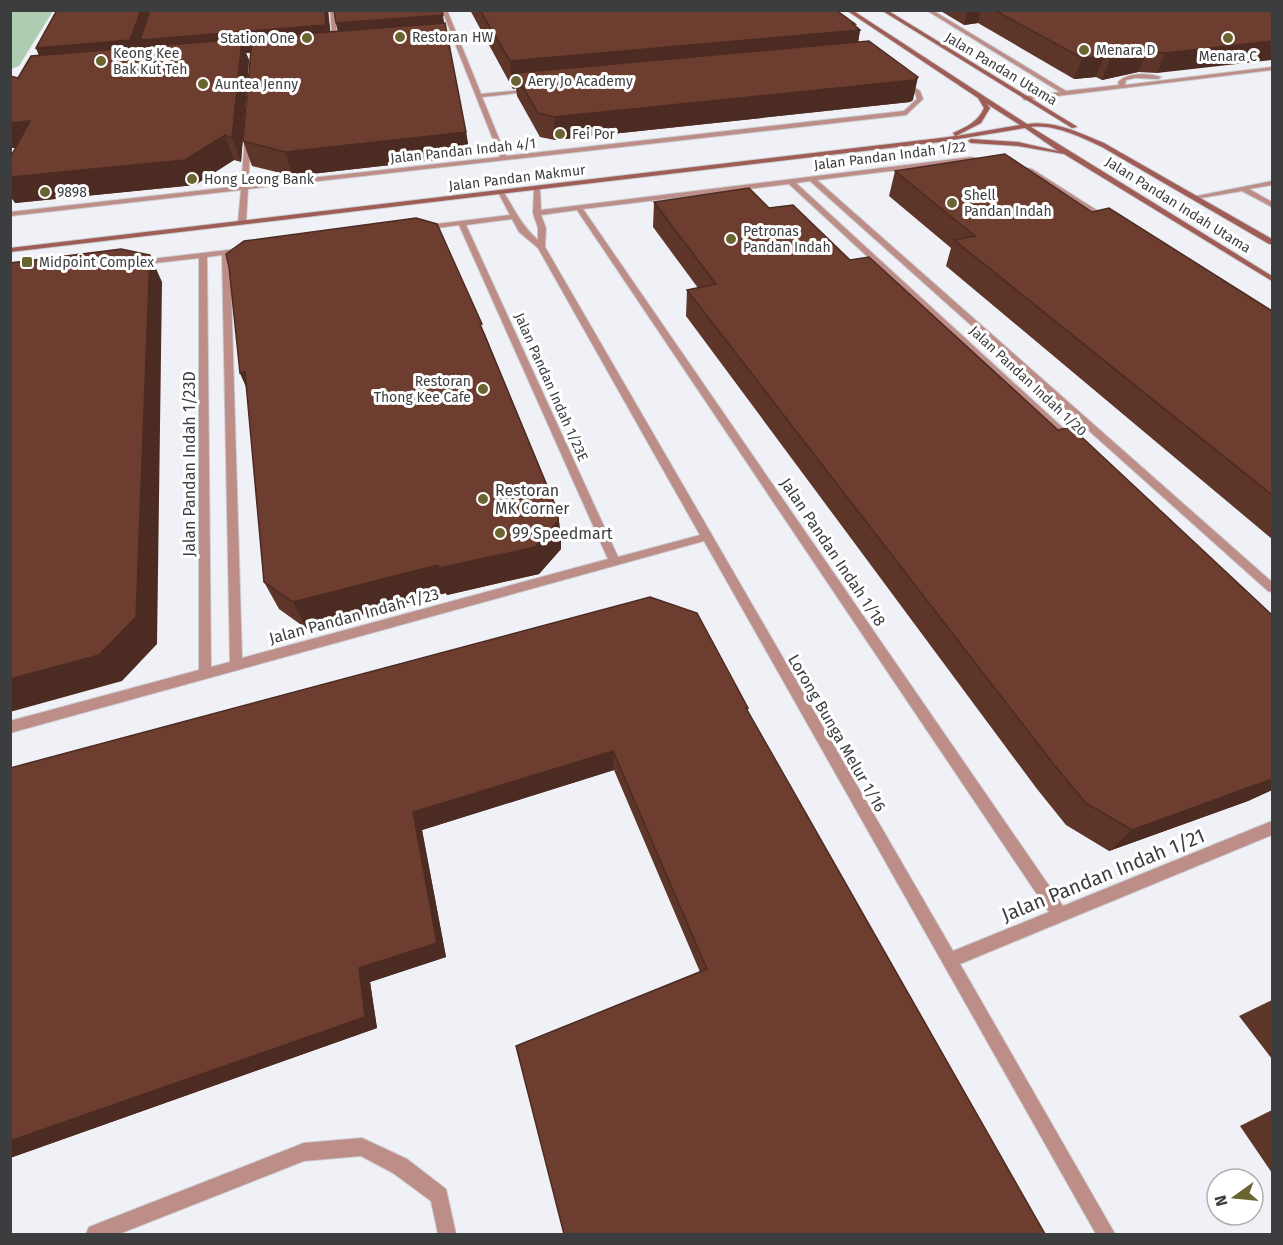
<svg xmlns="http://www.w3.org/2000/svg" width="1283" height="1245" viewBox="0 0 1283 1245" font-family="'Fira Sans',sans-serif">
  <style>
    .green { fill: #aeccb2 }
    .lines { fill: none; stroke-linecap: round; stroke-linejoin: round }
    .street-casing { stroke: #cccdd2; stroke-width: 2 }
    .secondary-casing { stroke: #cccdd2; stroke-width: 2 }
    .street { fill: #bd8e88; fill-rule: evenodd }
    .secondary { fill: #9f5d56; fill-rule: evenodd }
    .wall { fill: #5e3529 }
    .shaded-wall { fill: #4c2b22 }
    .building { fill: #6d3e30; stroke: #4c2b22; stroke-width: 1.5 }
    .poi-dot { fill: #6a6430; stroke: #fff; stroke-width: 2 }
    .labels { text-anchor: middle; dominant-baseline: central; stroke-width: 6; stroke-linejoin: round; paint-order: stroke }
    .far-poi-label { font-size: 14px; fill: #3c3d3f; stroke: #fff; text-anchor: start }
    .far-street-label { font-size: 14px; fill: #3c3d3f; stroke: #fff }
    .street-label { font-size: 16px; fill: #3c3d3f; stroke: #fff }
    .poi-label { font-size: 16px; fill: #3c3d3f; stroke: #fff; text-anchor: start }
    .near-street-label { font-size: 20px; fill: #3c3d3f; stroke: #fff }
  </style>
  <rect width="100%" height="100%" fill="#f0f1f7"/>
  <path class="green" d="M11,10L53,11L19,66L11,69Z"/>
  <g class="lines">
    <g class="street-casing">
      <path id="street" d="M330,10H334L339,48L336,50L333,48Z
        M442,10H447L481,94L533,89L536,91L482,97L506,156L904,111L917,99L915,93L901,83L903,80L920,91L923,99L906,115L248,189L246,222L242,224L238,222L241,190L10,216V212L241,186L245,138L248,136L251,138L248,185L500,157L454,41L433,43L430,41L453,38Z
        M926,10H932L1066,91L1119,85L1118,82C1127,72 1149,73 1161,77L1158,79L1135,78L1126,80L1125,85L1272,67V70L1024,100L1022,97L1060,92Z
        M971,157L988,161L985,163L971,161L817,180L1272,582V592L1268,591L810,181L796,183L1074,438V442H1068L789,184L583,209L1063,906L1272,821V835L960,964L1115,1234H1096L704,541L10,733V721L199,670V258L137,265L133,263L134,261L245,248L249,250L230,254L242,658L608,559L459,225L423,230L419,228L420,226L510,215L498,192L501,190L503,191C515,210 521,225 538,240V228L533,213L534,188L537,186L540,188L541,210ZM577,210L1049,912L953,951L545,247L546,228L541,215ZM512,219L519,232L538,248L700,535L618,557L466,225ZM222,255L230,662L211,667L207,257Z
        M1014,165L1032,169L1112,220L1105,222L1028,172L1012,168L1011,167Z
        M1272,181V185L1249,189L1272,202V207L1242,191L1195,199L1192,197Z
        M362,1138L407,1159L446,1189L456,1234H438L431,1201L393,1173L361,1156L304,1161L119,1234H86L89,1227L304,1143Z"/>
    </g>
    <g class="secondary-casing">
      <path id="secondary" d="M846,10H852L1027,124C1054,120 1080,133 1104,143L1272,239V244H1269L1102,147C1081,137 1054,124 1031,127L1272,276V281L1064,154L1018,146L971,143L968,141L971,139L1018,142L1058,151L1025,128L940,142L10,252V248L940,138L955,136L953,133C966,127 978,122 984,108L978,98ZM987,104L1020,125L956,136L981,123L990,108Z
        M887,10L1076,126L1077,127L1072,128L881,10Z"/>
    </g>
    <use href="#street" class="street"/>
    <use href="#secondary" class="secondary"/>
  </g>
  <path class="wall" d="M57,10H328L330,32L338,31L336,23H444L466,132L470,156L293,176L252,166L243,141L251,53H246L249,60L241,162L234,160L195,185L15,203L16,148H10L39,56L36,48Z
    M470,10H836L855,24V25L860,30L858,42L913,100L910,102L555,140L540,137L517,96L516,88L513,89Z
    M939,10H1272L1157,73L1138,72L1102,80L1096,77L1074,79L978,23L964,25Z
    M895,171L1092,212L1272,311V539L946,266L951,248L889,196Z
    M654,202L769,208L850,260L1272,615V790L1248,801L1109,851L1066,825L1037,789L686,316L687,290L698,288L653,227Z
    M484,332L558,512L561,540V549L539,574L447,595L446,593L307,629L279,609L264,582L247,388L240,373Z
    M748,708V712L1045,1234L700,972L614,770L422,830L446,957L370,982L377,1028L10,1158V768Z
    M1272,1000V1059L1239,1016Z
    M1272,1110V1173L1240,1126Z"/>
  <path class="shaded-wall" d="M141,10H328L332,46L246,53L249,60L241,162L232,138L46,70L36,48Z
    M967,10H981L978,23L964,25Z
    M443,15L446,36L341,45L336,23Z
    M853,24H855L854,30H860L856,56L515,73L516,88L513,89L510,61Z
    M1272,41V60L1157,73L1165,53Z
    M1147,51L1138,72L1102,80L1110,59Z
    M1104,56L1096,77L1074,79L1082,58Z
    M918,77L913,100L910,102L555,140L554,117Z
    M30,121L42,145L10,148V123Z
    M466,132L470,156L293,176L285,152Z
    M225,135L234,160L195,185L15,203L10,196V177Z
    M150,255L162,282L157,644L122,681L10,712V679Z
    M245,372L252,401L240,373Z
    M558,512L561,540V549L539,574L447,595L446,593L307,629L293,602Z
    M613,751L614,770L422,830L446,957L370,982L377,1028L10,1158V1141L359,968L413,812Z
    M1272,779V790L1248,801L1109,851L1132,830Z"/>
  <path class="building" d="M57,10H141L130,40L36,48Z
    M150,10H325L326,25L140,40Z
    M334,10H442L443,15L336,23Z
    M480,10H836L855,24H853L860,30L510,61Z
    M994,10H1272V41L1165,53L1147,51L1110,59L1104,56L1082,58Z
    M445,23L466,132L285,152L243,141L252,38Z
    M242,39L232,138L225,135L185,160L10,177V158L30,121L10,123V76L18,78L31,56Z
    M869,41L918,77L915,80L554,117L538,113L515,73Z
    M1005,154L1092,212L1109,208L1272,311V495L954,240L975,236L895,171Z
    M749,188L769,208L793,205L850,260L869,257L1058,430L1071,427L1272,615V779L1132,830L1086,803L1055,766L687,290L716,284L654,202Z
    M416,218L437,224L482,324H480L558,512V521L535,547L439,568L438,565L293,602L264,582L245,372L240,373L229,267L226,254L244,241Z
    M121,249L150,255L136,617L99,655L10,679V263Z
    M650,597L697,613L748,708H746L1045,1234H564L516,1046L707,969L613,751L413,812L437,943L359,968L365,1017L10,1141V768Z"/>
  <g class="poi-dot">
    <circle cx="400" cy="37" r="6"/>
    <circle cx="307" cy="38" r="6"/>
    <circle cx="1228" cy="38" r="6"/>
    <circle cx="1084" cy="50" r="6"/>
    <circle cx="101" cy="61" r="6"/>
    <circle cx="516" cy="81" r="6"/>
    <circle cx="203" cy="84" r="6"/>
    <circle cx="560" cy="134" r="6"/>
    <circle cx="192" cy="179" r="6"/>
    <circle cx="45" cy="192" r="6"/>
    <circle cx="952" cy="203" r="6"/>
    <circle cx="731" cy="239" r="6"/>
    <rect x="21" y="256" width="12" height="12" rx="3"/>
    <circle cx="483" cy="389" r="6"/>
    <circle cx="483" cy="499" r="6"/>
    <circle cx="500" cy="533" r="6"/>
  </g>
  <g class="labels">
    <g class="far-poi-label">
      <text x="412" y="37">Restoran HW</text>
      <text x="295" y="38" text-anchor="end">Station One</text>
      <text x="1096" y="50">Menara D</text>
      <text x="113" y="53">Keong Kee<tspan x="113" dy="16">Bak Kut Teh</tspan></text>
      <text x="1228" y="56" text-anchor="middle">Menara C</text>
      <text x="528" y="81">Aery Jo Academy</text>
      <text x="215" y="84">Auntea Jenny</text>
      <text x="572" y="134">Fei Por</text>
      <text x="204" y="179">Hong Leong Bank</text>
      <text x="57" y="192">9898</text>
      <text x="964" y="195">Shell<tspan x="964" dy="16">Pandan Indah</tspan></text>
      <text x="743" y="231">Petronas<tspan x="743" dy="16">Pandan Indah</tspan></text>
      <text x="39" y="262">Midpoint Complex</text>
      <text x="471" y="381" text-anchor="end">Restoran<tspan x="471" dy="16">Thong Kee Cafe</tspan></text>
    </g>
    <g class="far-street-label">
      <text transform="translate(1001 69) rotate(31)">Jalan Pandan Utama</text>
      <text transform="translate(463 151) rotate(-6)">Jalan Pandan Indah 4/1</text>
      <text transform="translate(890 156) rotate(-7)">Jalan Pandan Indah 1/22</text>
      <text transform="translate(517 178) rotate(-7)">Jalan Pandan Makmur</text>
      <text transform="translate(1178 205) rotate(32)">Jalan Pandan Indah Utama</text>
      <text transform="translate(1028 381) rotate(43)">Jalan Pandan Indah 1/20</text>
      <text transform="translate(551 387) rotate(66)">Jalan Pandan Indah 1/23E</text>
    </g>
    <g class="street-label">
      <text transform="translate(189 464) rotate(-90)">Jalan Pandan Indah 1/23D</text>
      <text transform="translate(833 552) rotate(56)">Jalan Pandan Indah 1/18</text>
      <text transform="translate(354 616) rotate(-15)">Jalan Pandan Indah 1/23</text>
      <text transform="translate(837 733) rotate(60)">Lorong Bunga Melur 1/16</text>
    </g>
    <g class="poi-label">
      <text x="495" y="490">Restoran<tspan x="495" dy="18">MK Corner</tspan></text>
      <text x="512" y="533">99 Speedmart</text>
    </g>
    <g class="near-street-label">
      <text transform="translate(1103 875) rotate(-22)">Jalan Pandan Indah 1/21</text>
    </g>
  </g>
  <rect width="1283" height="1245" fill="none" stroke="#3c3d3f" stroke-width="24"/>
  <g transform="translate(1235 1197) rotate(255)"><circle r="28" fill="#ffffff" stroke="#b1b1b2" stroke-width="1.5"/>
  <path d="M0-4.5L10 22L0 15L-10 22Z" fill="#6a6430"/>
  <text y="-9" font-size="16" font-weight="bold" text-anchor="middle" fill="#3c3d3f">N</text>
  </g>
</svg>
